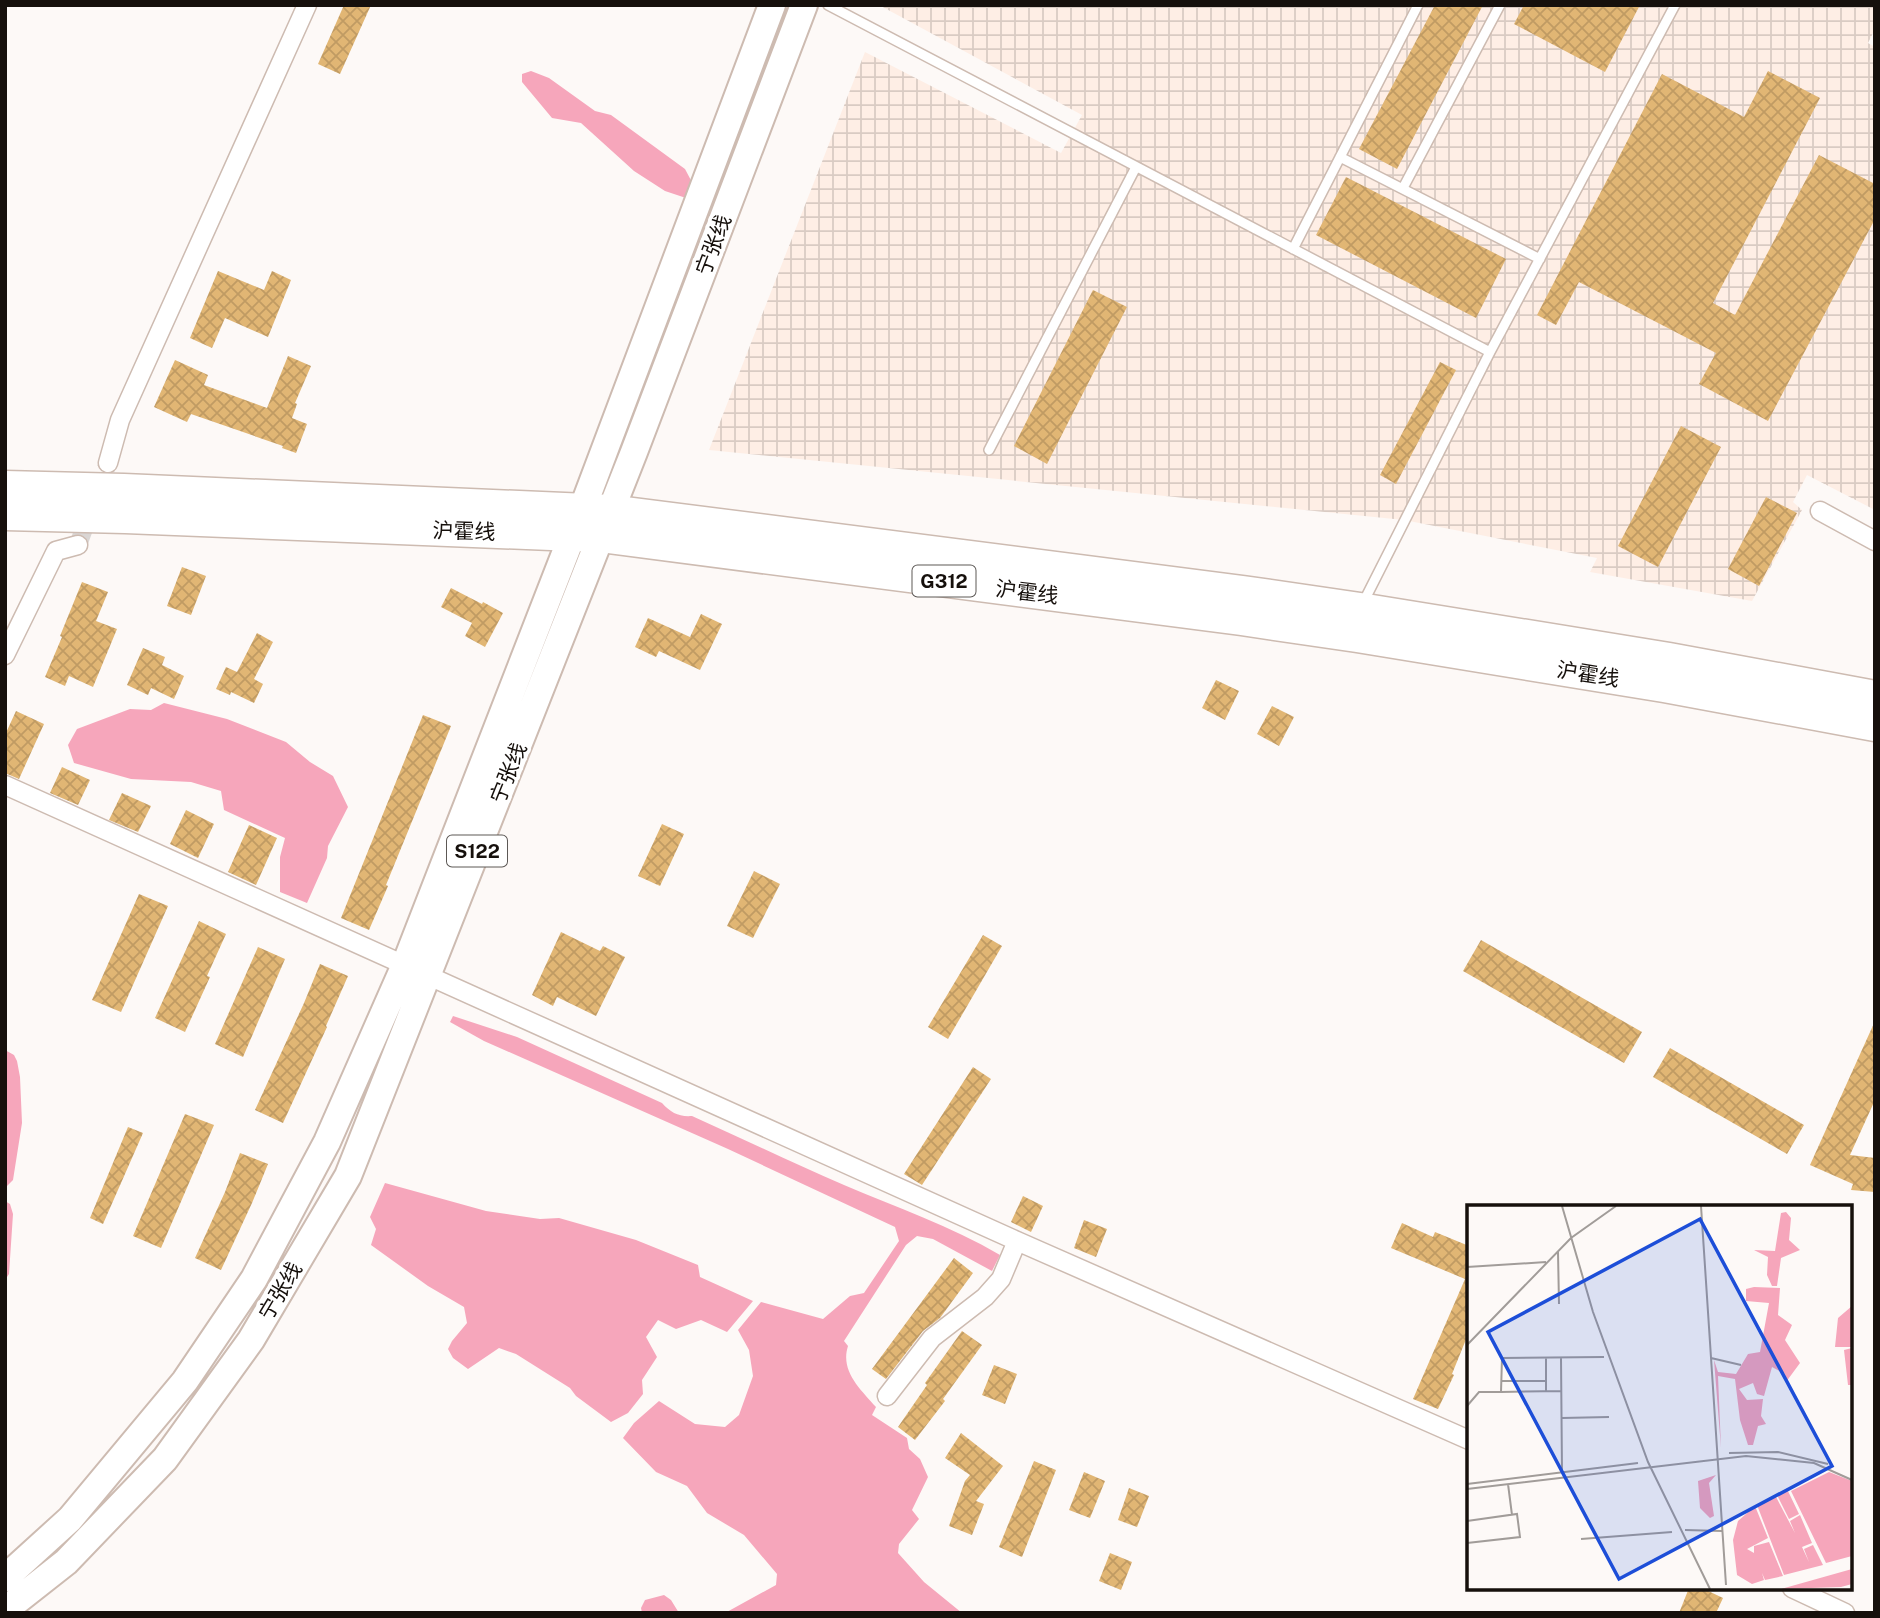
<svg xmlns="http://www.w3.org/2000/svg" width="1880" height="1618" viewBox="0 0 1880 1618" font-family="'Public Sans','Noto Sans SC',sans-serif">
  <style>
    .industrial { fill: url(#industrial-grid) }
    .water { fill: #f6a6bb }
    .building { fill: url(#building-cross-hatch) }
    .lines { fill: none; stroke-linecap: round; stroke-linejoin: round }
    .street-tunnel { stroke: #dad6d4; stroke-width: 18; stroke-dasharray: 18 9; stroke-linecap: butt }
    .lane-casing { stroke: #cdbbb1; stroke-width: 12 }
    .street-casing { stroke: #cdbbb1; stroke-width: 21 }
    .primary-casing { stroke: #cdbbb1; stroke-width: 30 }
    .highway-casing { stroke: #cdbbb1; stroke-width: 35 }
    .lane { stroke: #fff; stroke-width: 9 }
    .street { stroke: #fff; stroke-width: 18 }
    .primary { stroke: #fff; stroke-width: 26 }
    .highway { stroke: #fff; stroke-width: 32 }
    .labels { text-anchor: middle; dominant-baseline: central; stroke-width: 7; stroke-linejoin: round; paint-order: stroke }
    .shield { fill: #fff; stroke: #5c5855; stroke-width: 2 }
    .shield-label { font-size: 19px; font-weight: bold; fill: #16100c }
    .street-label { font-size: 21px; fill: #16100c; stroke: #fff }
    .inset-road { fill: none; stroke: #a19c99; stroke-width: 2 }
    .view { fill: #1d4ed8; fill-opacity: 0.15; stroke: #1d4ed8; stroke-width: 3.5 }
    .inset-edge { fill: none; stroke: #16100c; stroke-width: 3.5 }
  </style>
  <defs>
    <pattern id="industrial-grid" width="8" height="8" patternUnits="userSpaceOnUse" patternTransform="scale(1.75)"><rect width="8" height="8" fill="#feeee5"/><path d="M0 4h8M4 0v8" fill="none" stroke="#d9cbc3"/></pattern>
    <pattern id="building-cross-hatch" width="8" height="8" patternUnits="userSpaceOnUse" patternTransform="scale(1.75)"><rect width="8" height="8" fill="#e1b674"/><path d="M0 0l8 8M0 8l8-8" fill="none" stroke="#c09b63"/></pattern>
  </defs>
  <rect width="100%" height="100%" fill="#fdf9f7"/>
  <path class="industrial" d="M879,5H1875V29L1868,43L1875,47V510L1807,475L1793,502L1802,510L1752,601L1590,572L1597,558L1404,520L709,450L865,52L1061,153L1082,115Z"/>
  <path class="water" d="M531,71L549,78L595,111L611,115L685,169L694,186L686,198L665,191L634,171L581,123L552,118L522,82V74Z
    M164,703L227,719L286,742L310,762L333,776L348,807L328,846L327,858L307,903L280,892V857L285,838L224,810L221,791L191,782L131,779L74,763L68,745L77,729L130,709L151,710Z
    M453,1016L517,1037L662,1103C671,1113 679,1117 692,1116C743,1139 793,1163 844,1185C896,1207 951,1226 1000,1255L992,1271L933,1239L917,1236L906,1245L844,1341L848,1346C840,1371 860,1389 876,1407L872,1415L907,1438L909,1449L920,1459L928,1477L912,1510L919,1519L899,1544L898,1553L924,1582L962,1613H725L776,1585L777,1574L744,1535L707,1513L687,1486L656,1472L623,1438L634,1423L659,1401L695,1424L725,1427L739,1415L753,1376L749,1350L738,1330L761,1302L823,1319L850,1296L864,1293L899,1241L895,1227L728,1149L484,1041L450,1022Z
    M5,1050L14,1055L17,1061L20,1077L22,1123L13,1180L5,1188Z
    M385,1183L486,1211L540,1219L559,1218L636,1240L698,1265L700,1277L753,1301L727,1332L701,1320L676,1329L658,1320L646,1337L657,1357L642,1380L643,1394L628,1413L611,1422L576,1396L570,1388L516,1354L499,1348L468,1369L453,1358L448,1349L452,1341L467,1323L464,1307L428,1286L371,1245L376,1229L370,1217Z
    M5,1201L10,1204L13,1214L9,1274L5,1280Z
    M664,1595L671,1600L679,1613H642L641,1608L645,1600Z"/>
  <path class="building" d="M344,5H371L340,74L318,64Z
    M1435,5H1483L1397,169L1359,149Z
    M1524,5H1640L1605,72L1514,24Z
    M1768,71L1820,98L1713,303L1735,315L1819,155L1875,184V219L1768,421L1699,384L1716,353L1579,282L1556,325L1537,315L1662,74L1744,117Z
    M1346,177L1506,259L1476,318L1316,235Z
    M218,271L264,290L272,271L291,280L268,337L225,318L212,348L190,338Z
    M1093,290L1127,307L1047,464L1014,446Z
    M288,356L311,366L295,403L297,404L292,418L307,424L296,453L282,448L283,446L191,414L187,422L154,407L175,360L208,375L204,385L267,408Z
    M1440,362L1456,370L1396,484L1380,475Z
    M1681,426L1721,447L1658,567L1618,546Z
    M1766,497L1797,513L1759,586L1728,569Z
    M182,567L206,576L191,615L167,606Z
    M82,582L108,592L96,621L117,629L93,687L69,676L65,686L45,677L62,637L60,636Z
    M451,588L482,604L483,602L503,613L485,647L465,636L472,623L441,607Z
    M701,614L722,624L700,670L659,651L656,657L635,647L648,618L690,637Z
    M257,633L273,642L254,679L263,684L254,703L231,692L230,695L216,689L226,667L237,672Z
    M143,648L165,657L162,665L184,676L174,699L151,688L148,695L127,685Z
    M1216,680L1239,691L1225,720L1202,708Z
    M1272,706L1294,717L1279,746L1257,734Z
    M16,711L44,724L19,779L5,773V735Z
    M423,715L451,726L386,885L388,886L369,930L341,918Z
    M62,767L90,780L78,805L50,793Z
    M122,793L151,806L138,832L109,820Z
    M186,810L214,824L198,858L170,844Z
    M662,824L684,834L660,886L638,876Z
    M249,825L277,838L256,885L228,872Z
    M754,871L780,884L753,938L727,926Z
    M139,894L168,906L121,1012L92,1000Z
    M199,921L226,934L207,976L210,977L185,1032L155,1018Z
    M561,932L600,951L603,946L625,957L596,1016L557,997L553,1006L532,995Z
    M983,935L1002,946L948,1039L928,1027Z
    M1481,940L1642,1032L1624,1063L1463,971Z
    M258,947L285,959L243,1057L215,1044Z
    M320,964L348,976L326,1026L327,1027L283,1123L255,1110L304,1003Z
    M1875,1021V1100L1850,1155L1875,1158V1192L1851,1190L1853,1184L1810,1165Z
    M1670,1048L1804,1125L1787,1154L1653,1077Z
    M973,1067L991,1079L922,1185L904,1174Z
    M185,1114L214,1125L161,1248L133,1236Z
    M128,1127L143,1133L103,1224L90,1218Z
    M240,1153L268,1164L252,1203L221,1270L195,1258L225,1192Z
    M1023,1196L1043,1206L1031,1232L1011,1222Z
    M1084,1220L1107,1229L1096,1257L1074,1248Z
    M1402,1223L1433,1237L1435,1232L1469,1246V1332L1452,1374L1454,1375L1438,1409L1413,1399L1465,1279L1391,1248Z
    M954,1258L973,1273L940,1318L923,1331L886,1379L872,1369Z
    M962,1331L982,1345L943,1399L945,1401L915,1440L898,1427L927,1385L925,1383Z
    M994,1365L1017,1374L1005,1404L982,1395Z
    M961,1433L1003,1466L976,1501L984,1504L972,1535L949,1526L965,1481L970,1475L945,1458Z
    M1034,1461L1056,1470L1022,1557L999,1547Z
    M1084,1472L1105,1481L1090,1518L1069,1510Z
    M1129,1488L1149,1496L1137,1527L1118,1520Z
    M1110,1553L1132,1562L1121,1590L1099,1581Z
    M1689,1588H1702L1723,1598L1716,1613H1679Z"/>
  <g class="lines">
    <path class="street-tunnel" d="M78,545L108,463"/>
    <g class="lane-casing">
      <path id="lane" d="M828,5L1490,352
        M1340,157L1540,259
        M1403,188L1500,5
        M1293,249L1418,5
        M989,450L1136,167
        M1363,603L1490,352L1675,5"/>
    </g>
    <g class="street-casing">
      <path id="street" d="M108,463L120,420L307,5
        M1820,511L1875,541
        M5,655L56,551L78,545
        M5,785L1017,1241L1469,1440
        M887,1396L932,1338L985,1297L1001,1279L1017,1241
        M1792,1588L1845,1613"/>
    </g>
    <g class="primary-casing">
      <path id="primary" d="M5,1578L70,1519L185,1381L254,1279L327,1142L405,965L582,510L772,5
        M5,1610L66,1562L165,1459L251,1340L348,1176L634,452L804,5"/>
    </g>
    <g class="highway-casing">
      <path id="highway" d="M5,487L124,490L610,511L1243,592L1360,609L1669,659L1875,697
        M5,514L125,517L600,536L1241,619L1357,636L1664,686L1875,725"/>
    </g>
    <use href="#lane" class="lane"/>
    <use href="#street" class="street"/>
    <use href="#primary" class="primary"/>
    <use href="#highway" class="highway"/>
  </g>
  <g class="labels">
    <g class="shield">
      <rect x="912.5" y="565.5" width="63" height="31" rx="5"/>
      <rect x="447" y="835.5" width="60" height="31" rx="5"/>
    </g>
    <g class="shield-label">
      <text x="944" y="581">G312</text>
      <text x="477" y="851">S122</text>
    </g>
    <g class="street-label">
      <text transform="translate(713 245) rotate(-69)">宁张线</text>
      <text transform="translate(464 531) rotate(2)">沪霍线</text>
      <text transform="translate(1027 592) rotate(7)">沪霍线</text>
      <text transform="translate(1588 674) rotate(9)">沪霍线</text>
      <text transform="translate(508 773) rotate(-68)">宁张线</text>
      <text transform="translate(280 1291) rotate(-59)">宁张线</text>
    </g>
  </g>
  <g transform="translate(1467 1205)">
    <rect width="385" height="385" fill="#fdf9f7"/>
    <path d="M319,7L324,13L322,35L333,45L314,53L310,81H305L300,70L301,52L287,45L308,46L314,8ZM287,82L313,83L311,110L325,120L318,135L333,158L319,177L318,169L305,162L297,191L290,189L286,178L272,184L280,195L296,194L294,211L299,219L291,221L286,240H281L273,215L268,174L251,171L254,243L247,155L251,167L269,169L281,149L293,147L302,98L279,96V84ZM385,101V142H368L371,113ZM385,143V180H381L377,145ZM362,267L385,276V351L359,358L324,286ZM249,270L242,278L247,311L243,313L233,303L231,276ZM320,284L332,309L322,314L310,290ZM308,290L328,328L323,316L333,310L345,338L335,342L342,357L337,344L346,340L356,360L317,370L290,300ZM288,301L301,333L280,344L287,348V341L302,337L316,371L298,375L295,368L297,375L285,379L270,370L266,335L271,316ZM385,364V379L374,382L314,384Z" fill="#f6a6bb"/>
    <path class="inset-road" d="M95,1L126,107L181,257L243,384M234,1L259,380M91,47L92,99M0,62L79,57M0,140L104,33L149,1M79,153V187M94,153L95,267M244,153L274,160M34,176H79M34,187L95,186M0,201L12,187H34L35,153L137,152M95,213L142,212M262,248L311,247L361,259M0,279L171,258M41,279L45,310M0,284L279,251L347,258L385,275M0,316L50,309L53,332L0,338M218,325L255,326M114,334L205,327"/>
    <path class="view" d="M233,14L365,261L152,374L21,127Z"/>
    <rect width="385" height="385" class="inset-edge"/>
  </g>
  <rect width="1880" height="1618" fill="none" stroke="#16100c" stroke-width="14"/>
</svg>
